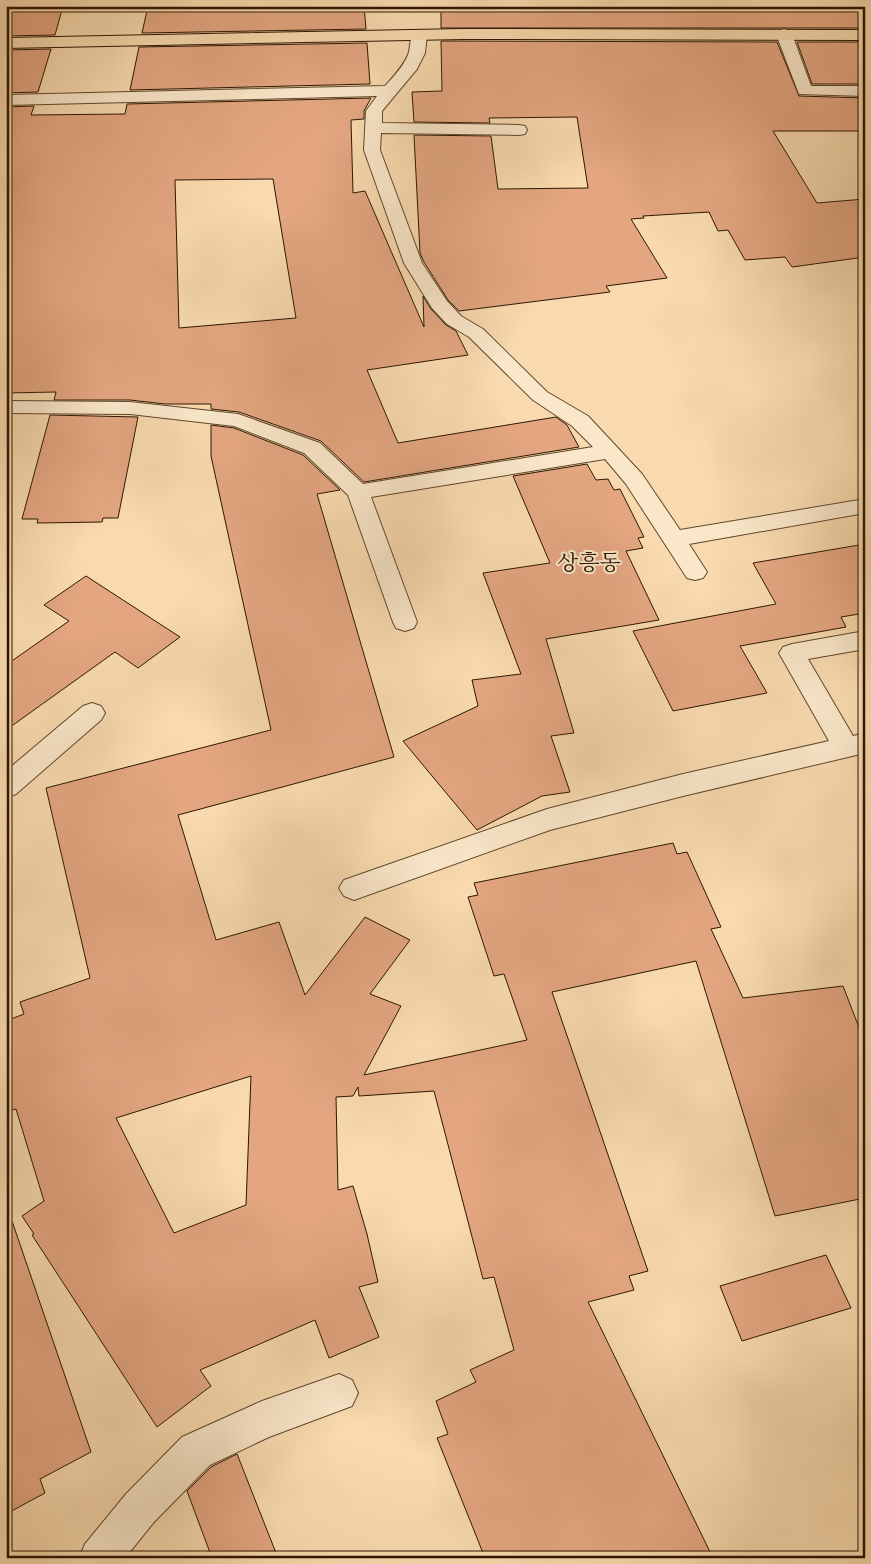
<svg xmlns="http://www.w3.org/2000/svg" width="871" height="1564" viewBox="0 0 871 1564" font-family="'IM FELL English','Noto Serif KR',serif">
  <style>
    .building { fill: #e3a681; stroke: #2d1601; fill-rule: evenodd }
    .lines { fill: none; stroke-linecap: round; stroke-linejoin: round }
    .minor-casing { stroke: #60472c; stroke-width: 2 }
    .major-casing { stroke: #2d1601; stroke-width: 2 }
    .minor { fill: #fae7ca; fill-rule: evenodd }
    .major { fill: #f8daae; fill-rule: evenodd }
    .labels { text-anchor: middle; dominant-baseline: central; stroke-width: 4; stroke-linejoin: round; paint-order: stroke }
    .quarter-label { font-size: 22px; fill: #2d1601; stroke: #fae7ca }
  </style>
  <rect width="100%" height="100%" fill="#f8daae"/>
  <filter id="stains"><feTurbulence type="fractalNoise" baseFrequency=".004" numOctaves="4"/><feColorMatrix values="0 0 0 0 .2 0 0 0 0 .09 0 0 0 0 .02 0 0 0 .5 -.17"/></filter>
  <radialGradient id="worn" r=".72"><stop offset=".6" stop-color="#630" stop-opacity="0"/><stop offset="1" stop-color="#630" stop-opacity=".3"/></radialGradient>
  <path class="building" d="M6,6H63L55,35L6,36Z
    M148,6H364L366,29L142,33Z
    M441,6H865V28H441Z
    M441,41L777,42L799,96L865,98V131H773L817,203L865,199V257L792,267L785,257L745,260L728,230L718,231L709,212L643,216L644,218L631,219L667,278L606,286L610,292L459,311L448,300L424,262L420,253L414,135L491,136L498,189L588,188L577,117L489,118L490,123L414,122L412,92L442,91Z
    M797,42H865V84H812Z
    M367,43L370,84L130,90L139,47Z
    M51,49L38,92L6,93V50Z
    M371,98L364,111V119L351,120L353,193L365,191L424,327L423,296L431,309L446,325L456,331L468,355L367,370L398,443L556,417L567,425L579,447L364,482L321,441L239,412L211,409V404H165L130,400H54L56,392L6,393V107L34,106L31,115L125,114L127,104ZM273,179L296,318L179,328L175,180Z
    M50,415L138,417L118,518H103L102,522L37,523L38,519H22Z
    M211,425L234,428L303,455L340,490L317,494L394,757L178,815L216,940L279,922L305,995L365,917L410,940L370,994L401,1006L364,1075L527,1040L504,974L494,976L468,897L478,895L474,883L673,843L677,854L687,852L721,927L711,929L743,998L843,986L865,1043V1198L775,1216L696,961L552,992L648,1271L629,1276L634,1290L588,1302L713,1558H485L437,1438L448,1434L436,1401L476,1382L470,1370L514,1350L494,1277L483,1279L434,1091L359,1096L358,1087L353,1096L336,1097L338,1190L353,1186L367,1234L378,1282L359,1287L379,1337L329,1358L315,1320L200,1370L211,1386L157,1427L32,1235L34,1234L22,1216L44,1201L16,1109L6,1112V1021L24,1014L20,1002L90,978L46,788L271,730L211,456ZM251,1076L246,1205L174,1233L116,1118Z
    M587,464L596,480L608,479L614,490L620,489L644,537L638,538L643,548L626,551L659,620L546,639L574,733L551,736L570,792L542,796L477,830L403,741L478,706L472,680L521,674L483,573L550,563L513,476Z
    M865,544V613L841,617L846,627L740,646L767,693L673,711L633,631L776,604L753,563Z
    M86,576L180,637L138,668L115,652L6,730V665L69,621L44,605Z
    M12,1221L91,1452L40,1479L45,1493L6,1514V1222Z
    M826,1255L851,1308L742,1341L720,1286Z
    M237,1454L278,1558H212L187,1491L211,1467Z"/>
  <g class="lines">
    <g class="minor-casing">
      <path id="minor" d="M784,29L789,31L792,34L811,86H865V96L799,94L776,34L779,31Z
        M419,30L424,32L427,35L425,53L417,69L382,111V123L519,125L525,126L527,130L525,134L519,135L381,133L380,150L422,263L447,301L461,316L483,329L547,392L588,416L642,474L680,530L865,499V513L689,544L707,572L703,578L695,580L687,578L626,484L605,459L371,497L417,622L414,628L405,631L396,628L393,622L348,495L304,453L234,426L130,414L6,413V401L130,402L238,414L320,443L363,484L593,447L572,426L533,400L469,337L447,324L432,308L404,263L364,150L366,111L377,96L6,105V95L385,86C394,76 403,67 408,55C411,47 409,39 414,32Z
        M865,631V649L808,659L853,736L865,733V753L683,796L550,830L354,900L344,896L339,888L344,880L547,809L683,774L829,741L779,653L783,647L792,644Z
        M92,703L101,706L105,713L101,720L16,794L6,798V771L83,706Z
        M339,1374L352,1380L358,1393L352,1406L269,1437L210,1465L154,1522L125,1558H79L85,1544L126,1494L182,1437L262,1401Z"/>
    </g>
    <g class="major-casing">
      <path id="major" d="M463,29L865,30V40L463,39L6,48V38Z"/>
    </g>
    <use href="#minor" class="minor"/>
    <use href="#major" class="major"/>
  </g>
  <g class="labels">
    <g class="quarter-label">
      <text x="589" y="564">상흥동</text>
    </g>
  </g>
  <rect width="871" height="1564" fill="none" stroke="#f8daae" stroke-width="25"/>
  <rect x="8" y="8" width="856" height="1549" fill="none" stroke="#2d1601" stroke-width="2.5"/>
  <rect x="12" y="12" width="846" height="1539" fill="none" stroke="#2d1601"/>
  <rect width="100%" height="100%" filter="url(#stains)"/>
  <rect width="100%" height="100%" fill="url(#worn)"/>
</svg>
